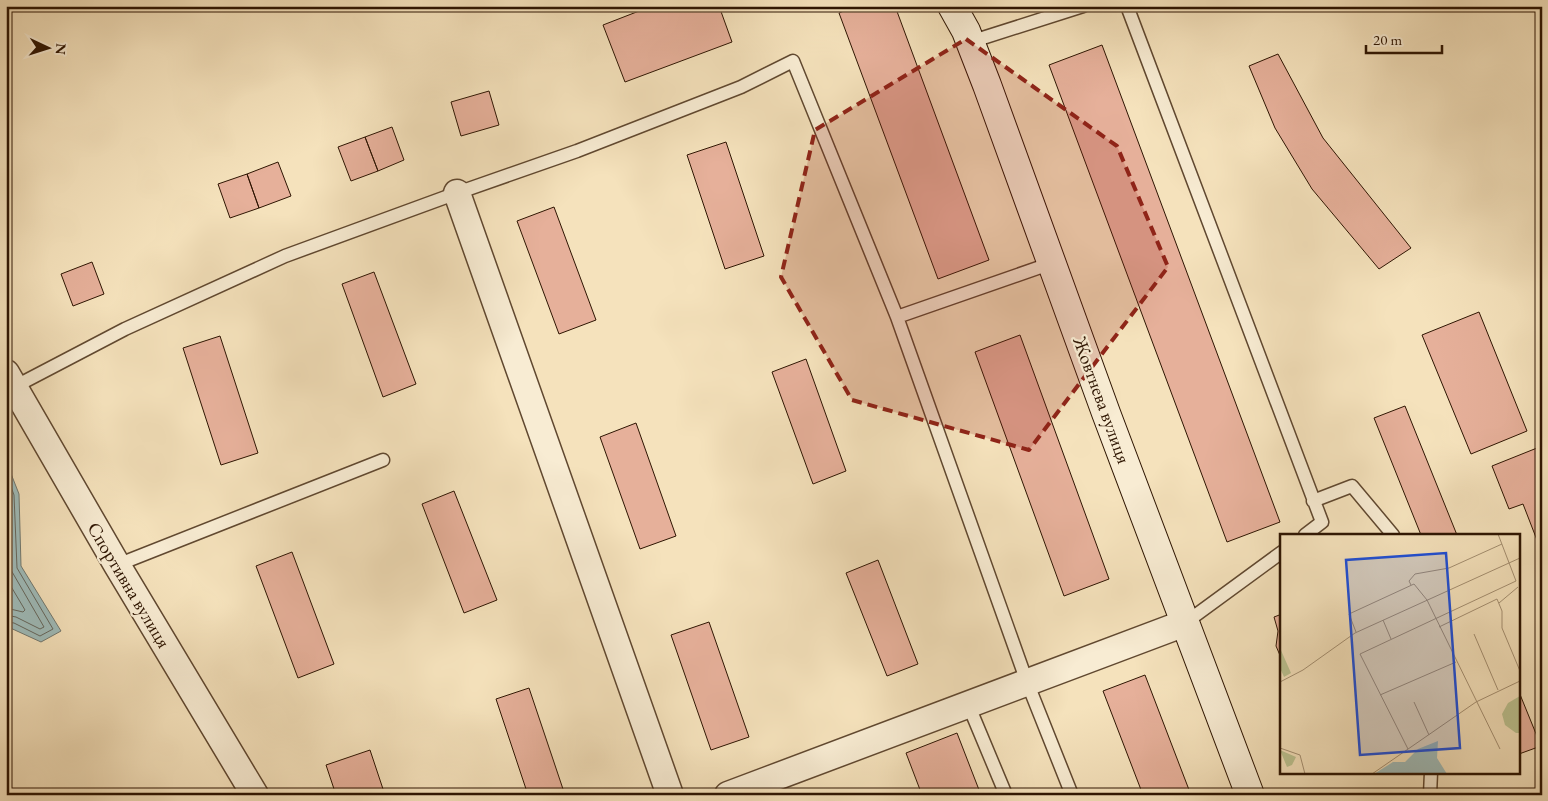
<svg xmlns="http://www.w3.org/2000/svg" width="1548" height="801" viewBox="0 0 1548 801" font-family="'EB Garamond',serif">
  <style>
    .water { fill: #9fbcba; stroke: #727970 }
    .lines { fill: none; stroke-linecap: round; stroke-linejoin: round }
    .shore { stroke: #66685e; stroke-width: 1 }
    .building { fill: #e6b09a; stroke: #2e1502 }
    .service-casing { stroke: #604830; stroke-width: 15 }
    .minor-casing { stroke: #604830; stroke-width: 29 }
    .secondary-casing { stroke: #2e1502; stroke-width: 30 }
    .service { stroke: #f8ecd3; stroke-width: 12 }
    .minor { stroke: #f8ecd3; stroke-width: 26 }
    .secondary { stroke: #f8ecd3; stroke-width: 28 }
    .marked { fill: #8f2418; fill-opacity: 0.2; stroke: #8f2418; stroke-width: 4; stroke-dasharray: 10 6; stroke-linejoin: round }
    .labels { text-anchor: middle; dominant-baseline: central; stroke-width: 4.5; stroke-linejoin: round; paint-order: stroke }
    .street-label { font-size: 19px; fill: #2e1502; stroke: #f8ecd3 }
    .inset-road { fill: none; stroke: #a59072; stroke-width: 1 }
    .view { fill: #1d4ed8; fill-opacity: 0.15; stroke: #1d4ed8; stroke-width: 2.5 }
    .inset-edge { fill: none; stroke: #2e1502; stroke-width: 2.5 }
  </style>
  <rect width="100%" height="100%" fill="#f5e2bc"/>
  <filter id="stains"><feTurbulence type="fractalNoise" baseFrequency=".004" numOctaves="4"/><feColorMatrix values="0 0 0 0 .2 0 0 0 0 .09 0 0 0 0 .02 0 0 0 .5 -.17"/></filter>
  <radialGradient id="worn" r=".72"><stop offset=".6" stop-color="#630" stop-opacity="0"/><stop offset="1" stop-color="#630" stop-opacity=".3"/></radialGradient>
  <path class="water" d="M6,461L19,494L21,566L61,631L41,642L6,626Z"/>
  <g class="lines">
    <path class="shore" d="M6,473L14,495L17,568L53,629L40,636L14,623L6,622
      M6,492L11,570L44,627L40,629L16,617L6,615
      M6,578L25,610L23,612L6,608"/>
  </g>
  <path class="building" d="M652,6H719L732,42L625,82L603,25Z
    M856,6H895L989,260L938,279L839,13Z
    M1102,45L1280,522L1227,542L1049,65Z
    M1278,54L1323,138L1411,248L1379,269L1312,189L1275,128L1249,66Z
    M489,91L499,125L461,136L451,102Z
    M392,127L404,160L378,171L365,137Z
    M365,137L378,171L351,181L338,147Z
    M726,142L764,256L725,269L687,155Z
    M278,162L291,196L259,208L247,174Z
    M247,174L259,208L230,218L218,184Z
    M554,207L596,320L559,334L517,221Z
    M92,262L104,294L73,306L61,274Z
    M374,272L416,384L383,397L342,284Z
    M1479,312L1527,431L1471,454L1422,335Z
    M1020,335L1109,579L1064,596L975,352Z
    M220,336L258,453L221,465L183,348Z
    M806,359L846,471L813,484L772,372Z
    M1405,406L1457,535H1421L1374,418Z
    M636,423L676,536L640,549L600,437Z
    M1542,446V553L1523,504L1509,509L1492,466Z
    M454,491L497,600L464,613L422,504Z
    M292,552L334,664L298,678L256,566Z
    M878,560L918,664L887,676L846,573Z
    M1282,614V660L1276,646L1278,631L1274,617Z
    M709,622L749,737L711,750L671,635Z
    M1145,675L1191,795H1143L1103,691Z
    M529,688L565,795H528L496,699Z
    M1519,692L1541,746L1519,754Z
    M957,733L981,795H922L906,753Z
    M370,750L385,795H336L326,765Z"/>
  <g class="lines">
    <g class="service-casing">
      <path id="service" d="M1127,6L1322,522L1305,535
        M970,42L1083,6
        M897,317L1052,263
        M14,387L125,329L285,256L457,193L577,151L741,87L793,61L897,317L1027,682L1072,795
        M1313,501L1352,486L1393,535
        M117,565L383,460
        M1185,623L1282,552
        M968,704L1006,795
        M1430,795L1431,772"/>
    </g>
    <g class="minor-casing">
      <path id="minor" d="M457,193L670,795
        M6,373L117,565L255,795
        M728,795L1185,623"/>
    </g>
    <g class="secondary-casing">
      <path id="secondary" d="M952,6L966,31L987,85L1106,413L1250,795"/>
    </g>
    <use href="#service" class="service"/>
    <use href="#minor" class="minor"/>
    <use href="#secondary" class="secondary"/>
  </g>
  <path class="marked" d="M966,39L1117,146L1168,267L1029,450L852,400L781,277L815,130Z"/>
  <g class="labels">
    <g class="street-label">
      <text transform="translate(1102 400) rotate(70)">Жовтнева вулиця</text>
      <text transform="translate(129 585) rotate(59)">Спортивна вулиця</text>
    </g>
  </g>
  <g transform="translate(1280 534)">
    <rect width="240" height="240" fill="#f5e2bc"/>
    <path d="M0,114L11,139L4,143L0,134ZM240,162V199H236L225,191L222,180L228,169ZM0,216L16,223L12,231L7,233Z" fill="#bcc391"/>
    <path d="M158,207L157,224L167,240H94L113,228H125L138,215Z" fill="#9fbcba"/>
    <path class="inset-road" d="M131,51L129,47L135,40L169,34L222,10M219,69L238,53M103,86L111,105M159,93L217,65L222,77V94L240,137M76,98L69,80L134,50L147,66L220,215M194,100L218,156M0,148L23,136L75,99L240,24M100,161L176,128M134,168L149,201M0,214L20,221L25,240M128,215L80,120L236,47L218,0M92,240L196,168L240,147"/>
    <path class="view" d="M166,19L180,214L80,221L66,26Z"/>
    <rect width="240" height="240" class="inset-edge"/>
  </g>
  <rect width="1548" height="801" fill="none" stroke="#f5e2bc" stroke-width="25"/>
  <rect x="8" y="8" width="1533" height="786" fill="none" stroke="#2e1502" stroke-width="2.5"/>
  <rect x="12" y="12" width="1523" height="776" fill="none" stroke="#2e1502"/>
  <g transform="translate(48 48) rotate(94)" stroke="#f8ecd3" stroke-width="4" paint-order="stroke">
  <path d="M0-4L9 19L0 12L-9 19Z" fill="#2e1502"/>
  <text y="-8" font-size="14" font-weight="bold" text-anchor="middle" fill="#2e1502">N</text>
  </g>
  <path d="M1366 45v8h76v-8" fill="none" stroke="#2e1502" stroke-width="2.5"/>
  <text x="1373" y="45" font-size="15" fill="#2e1502" stroke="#f8ecd3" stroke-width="4" paint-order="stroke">20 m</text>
  <rect width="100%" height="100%" filter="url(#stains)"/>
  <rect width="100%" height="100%" fill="url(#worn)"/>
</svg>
